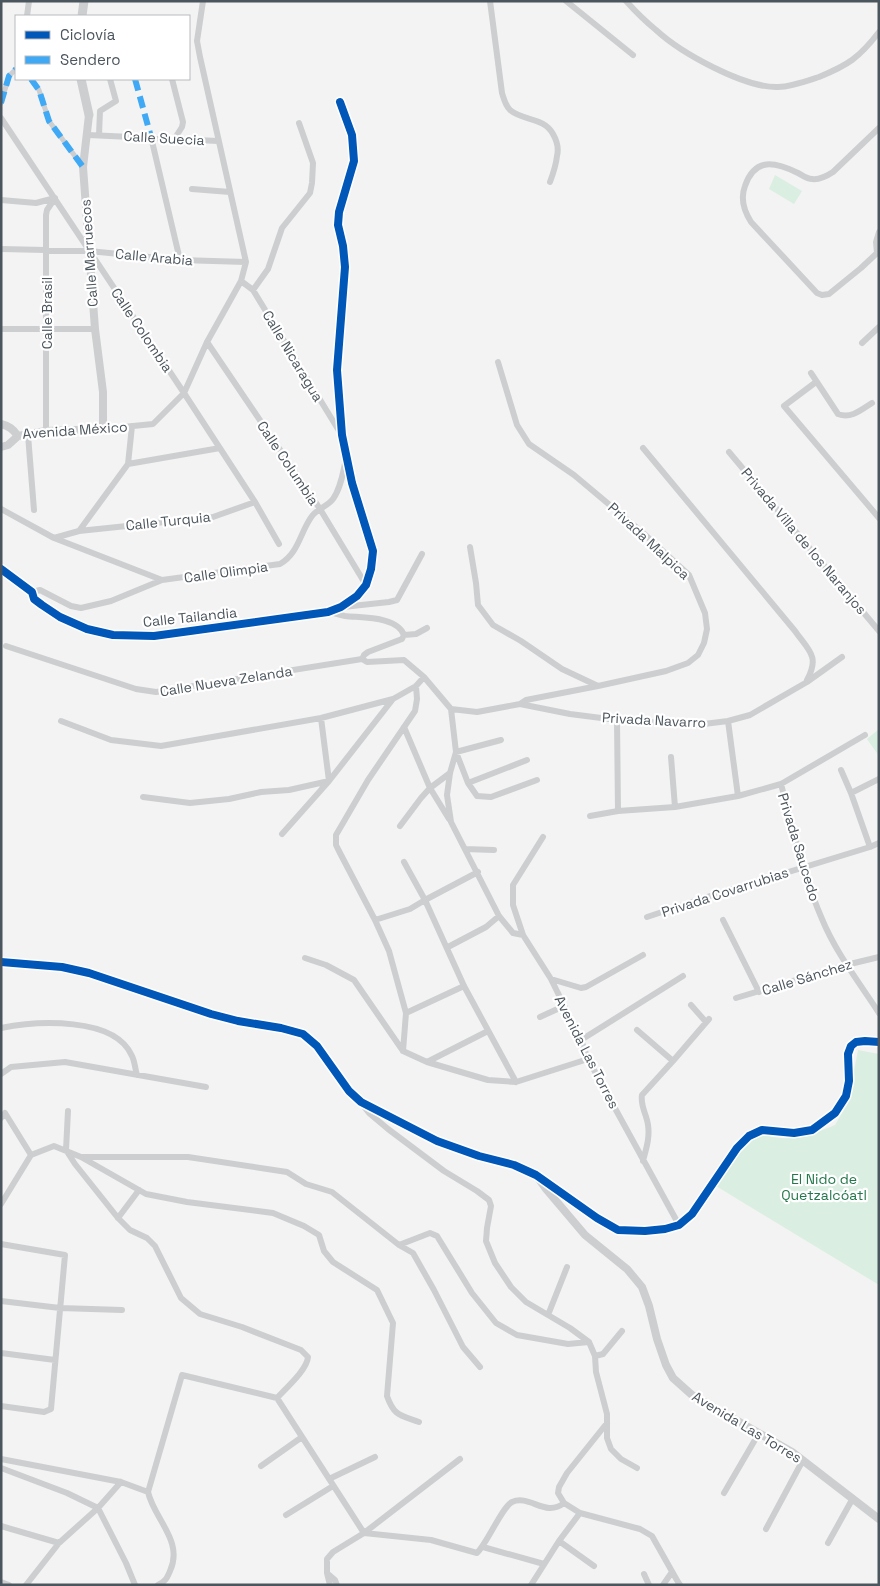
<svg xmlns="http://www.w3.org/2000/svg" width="880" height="1586" viewBox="0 0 880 1586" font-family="'Space Grotesk',sans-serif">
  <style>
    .green { fill: #daefe1 }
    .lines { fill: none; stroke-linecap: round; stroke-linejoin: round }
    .pedestrian { stroke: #ccced0; stroke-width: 5 }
    .minor { stroke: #ccced0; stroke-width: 6 }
    .tertiary { stroke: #ccced0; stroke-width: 8 }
    .secondary { stroke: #cdced0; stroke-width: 9 }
    .quiet { stroke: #3fa9f5; stroke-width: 6; stroke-dasharray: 12 6; stroke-linecap: butt }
    .cycleway-casing { stroke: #fff; stroke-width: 11 }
    .cycleway { stroke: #0057b8; stroke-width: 8 }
    .labels { text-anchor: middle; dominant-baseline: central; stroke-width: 4.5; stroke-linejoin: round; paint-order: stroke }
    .street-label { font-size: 14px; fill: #4b555d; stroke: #fff }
    .park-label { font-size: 14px; fill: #23774b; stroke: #fff }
  </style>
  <rect width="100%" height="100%" fill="#f3f3f3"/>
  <path class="green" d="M775,175L802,191L794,204L769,189Z
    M879,729V756L867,739Z
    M858,1050L879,1054V1285L716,1186C727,1170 736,1151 752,1140C764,1131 777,1140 790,1138C806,1136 821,1131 835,1125L848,1103Z"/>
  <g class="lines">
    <path class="pedestrian" d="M31,79L39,90L49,121L83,167
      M1,103L9,76L16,69"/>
    <path class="minor" d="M490,1L502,93C504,99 505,105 510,110C523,121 544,117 553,134C557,141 559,148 557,156C556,165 553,174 550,182
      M566,1L633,55
      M626,1C635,11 645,21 656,30C681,53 744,88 778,87C791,87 807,81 819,77C848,65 859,58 879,32
      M27,16L29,1
      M172,79L183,122L182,127L175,138
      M1,118L184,393L255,502L279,544
      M879,128L833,172C827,176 820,180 812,179C807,179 802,175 798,173C775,162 755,157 745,186C740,199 744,211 751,222L817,293L822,295L829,294L861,268L877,253L876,242L879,232
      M88,135L218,141
      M99,135L100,111L116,101L110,79
      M151,137L180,260
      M192,189L230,192
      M1,200L36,203L55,198
      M1,249L89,251L180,260L246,262
      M241,281L253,290L341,434
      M253,290L268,269L282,228L310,193L312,183L313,163L299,123
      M1,329H95
      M207,342L320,509L366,585
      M862,343L879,327
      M498,362L517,425L529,444L574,475L642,532L689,575L705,613L707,629L704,643L698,655L688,663L666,671L598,686L526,700L520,704
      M811,373L838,414C851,419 861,410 872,403
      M816,382L784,406L879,518
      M103,429L153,424L184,393L207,342L241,281L246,262L200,57L197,41L203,1
      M46,431V215L47,210L55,198
      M28,435L34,510
      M643,448L795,631C809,651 820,656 807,680
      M729,452L879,631
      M128,464L220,448
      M1,509L54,538L162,580
      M79,531L213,517L255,502
      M54,538L79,531L128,464L132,426
      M470,547L476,583L478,605L493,625L521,641L562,669L598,686
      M1,569L32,592L34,599L42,605L60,617L87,629L113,635L154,636L328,612L341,607L357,596L366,585L371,569L373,551L352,483L342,435L337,370L345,267L343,246L338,225L339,212L354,161L352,135L340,102
      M32,592L40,590L71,606L81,608L111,601L162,580L280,564C299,553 300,532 312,516C317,509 328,506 333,499C341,488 343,472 346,459
      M343,607L389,602L397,600L422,554
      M329,612C334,613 339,615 345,616C362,618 397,616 404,635L402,639L368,652L364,655L362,659
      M404,635L416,634L427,628
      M6,646L136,689L156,692L362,659
      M362,659L367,662L404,660L424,677L451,709L456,752L450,773L447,795L451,822L499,916L513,933L523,935
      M451,709L477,712L520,704L570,714L617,720L696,725L728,721L750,715L807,682L842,657
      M617,720L618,811
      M61,721L111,740L161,746L321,718L393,699
      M728,721L738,796
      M404,727L430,788L449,819
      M501,740L456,752L468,783L477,796L491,797L537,780
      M671,757L675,807
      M841,770L851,793L870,847
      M468,783L527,760
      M781,784C793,829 803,875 822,919C836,953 859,982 879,1013
      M851,793L879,779
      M143,797L190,803L229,799L261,792L289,790L329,781L321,718
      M590,816L618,811L675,807L692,804L738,796L781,784L865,735
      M400,826L421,798L430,788L450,773
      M282,834L329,781L393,699L416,686L424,677
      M543,837L513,885V905L523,935L551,979L581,1040L588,1059L679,1225
      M465,849L494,850
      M404,862L425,900L478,872
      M647,917L710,896L870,847L879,843
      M375,920L410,909L425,900L464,986L516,1082
      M723,920L759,992
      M448,947L486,927L499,916
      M305,958L326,965L354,980L403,1051L427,1062L488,1080L516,1082L588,1059
      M551,979L581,988L586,987L643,955
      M736,998L846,965L879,957
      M691,1005L706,1022
      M406,1013L464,986
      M540,1017L564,1006
      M1,1028C36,1021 115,1016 132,1056C135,1062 135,1069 137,1075
      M637,1030L673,1061
      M581,1040L683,976
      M403,1051L406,1013L389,951L375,920L340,853L336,845V835L368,780L415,711L417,699L416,686
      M427,1062L488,1031
      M1,1074L11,1067L65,1062L206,1087
      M361,1103L369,1113L388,1129L444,1171L477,1191L489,1200L491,1206L487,1228L486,1241L495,1263L511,1287L526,1302L570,1328L589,1342L595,1356L596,1372L607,1414V1438L611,1449L621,1459L637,1468
      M68,1111L66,1150L75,1164L118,1218L130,1230L147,1238L155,1246L181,1298L200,1314L242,1327L301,1350L308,1357C307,1370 286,1388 277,1398
      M1,1118L5,1113L31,1155
      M82,1157H188L287,1172L306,1184L332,1192L399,1245L413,1253L434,1290L463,1347L480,1367
      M643,1161C646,1149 650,1138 648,1125C647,1115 640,1106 642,1095L673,1061L709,1019
      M538,1176L597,1218L618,1230L645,1231L665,1229L679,1225L692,1214L737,1148L749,1136L762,1130L794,1133L812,1130L835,1113L846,1096L849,1081L848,1054L851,1046L856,1042L865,1041L879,1042
      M1,1204L31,1155L54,1146L81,1157L146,1194L187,1202L273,1213L304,1226L319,1235L324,1251L333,1262L377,1290L393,1323L387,1396C394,1416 400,1415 419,1422
      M118,1218L139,1190
      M1,1244L65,1255L51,1409L44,1412L1,1406
      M399,1245L430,1233L437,1236L472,1293L496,1323L517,1335L568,1344L589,1342
      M1,1301L60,1308L122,1310
      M548,1315L567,1267
      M1,1353L55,1360
      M595,1356L603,1354L622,1331
      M607,1423L567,1473L559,1487L558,1493L564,1503L580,1513L640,1529L652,1536L678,1582L680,1585
      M1,1459L121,1482L148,1492
      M261,1466L302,1437
      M1,1468L67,1493L98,1508L126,1563L135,1585
      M329,1479L375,1457
      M724,1493L759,1433
      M286,1515L333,1486
      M1,1526L59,1543
      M766,1529L803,1460
      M364,1533L431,1540L477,1553C488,1542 502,1507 512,1502C530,1494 545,1518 564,1503
      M559,1541L594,1566
      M828,1543L853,1498
      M483,1547L544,1564
      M328,1574L335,1580L337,1585
      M644,1574L649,1585
      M1,1582L9,1585
      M26,1585L59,1543L98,1508L121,1482
      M158,1585C166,1581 167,1578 170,1571C184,1541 154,1519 148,1492L182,1375L277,1398L364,1533
      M330,1585L327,1573V1559L333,1552L364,1533L460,1459
      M531,1585L559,1541L580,1513
      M663,1585L672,1572"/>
    <path class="tertiary" d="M1,424C9,426 13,429 18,436
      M18,436L46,431L103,429V392L95,329L83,167L89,115
      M1,447L8,445L18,436
      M1,962L62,967L89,973L211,1014L238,1021L281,1028L303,1034L317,1046L349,1091L361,1102L437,1141L479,1156L514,1165L536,1175L546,1189L585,1235L627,1269L642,1287L649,1306L657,1339L666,1365L673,1378L692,1395L792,1452L879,1519"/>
    <path class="secondary" d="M82,16L84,1
      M81,79L89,115"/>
    <path class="quiet" d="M31,79L39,90L49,121L83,167
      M135,79L151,137
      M1,103L9,76L16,69"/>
    <g class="cycleway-casing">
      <path id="cycleway" d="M1,569L32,592L34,599L42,605L60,617L87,629L113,635L154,636L328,612L341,607L357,596L366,585L371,569L373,551L352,483L342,435L337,370L345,267L343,246L338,225L339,212L354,161L352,135L340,102
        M1,962L62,967L89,973L211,1014L238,1021L281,1028L303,1034L317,1046L349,1091L361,1102L437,1141L479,1156L514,1165L536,1175L597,1218L618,1230L645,1231L665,1229L679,1225L692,1214L737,1148L749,1136L762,1130L794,1133L812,1130L835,1113L846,1096L849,1081L848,1054L851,1046L856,1042L865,1041L879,1042"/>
    </g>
    <use href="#cycleway" class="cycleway"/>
  </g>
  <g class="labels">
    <g class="street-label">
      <text transform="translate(164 138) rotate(3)">Calle Suecia</text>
      <text transform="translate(89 253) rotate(-94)">Calle Marruecos</text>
      <text transform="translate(154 257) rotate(5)">Calle Arabia</text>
      <text transform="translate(47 313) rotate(-90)">Calle Brasil</text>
      <text transform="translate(142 330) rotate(56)">Calle Colombia</text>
      <text transform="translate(293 356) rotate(59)">Calle Nicaragua</text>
      <text transform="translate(75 430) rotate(-4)">Avenida México</text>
      <text transform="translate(288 463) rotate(56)">Calle Columbia</text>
      <text transform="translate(168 521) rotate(-6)">Calle Turquia</text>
      <text transform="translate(649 541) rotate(43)">Privada Malpica</text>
      <text transform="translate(804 541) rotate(50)">Privada Villa de los Naranjos</text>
      <text transform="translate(226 572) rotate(-8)">Calle Olimpia</text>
      <text transform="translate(190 617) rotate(-6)">Calle Tailandia</text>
      <text transform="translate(226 681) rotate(-9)">Calle Nueva Zelanda</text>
      <text transform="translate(654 720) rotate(3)">Privada Navarro</text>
      <text transform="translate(799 847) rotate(73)">Privada Saucedo</text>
      <text transform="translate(725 892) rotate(-18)">Privada Covarrubias</text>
      <text transform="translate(807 977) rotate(-17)">Calle Sánchez</text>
      <text transform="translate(587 1052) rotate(63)">Avenida Las Torres</text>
      <text transform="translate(747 1427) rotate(31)">Avenida Las Torres</text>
    </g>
    <g class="park-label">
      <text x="824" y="1179">El Nido de<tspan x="824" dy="16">Quetzalcóatl</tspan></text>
    </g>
  </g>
  <rect width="880" height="1586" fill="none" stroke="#4b555d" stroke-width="5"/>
  <rect x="15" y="15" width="175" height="65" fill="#ffffff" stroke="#b7bbbe"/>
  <rect x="25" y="31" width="25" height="8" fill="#0057b8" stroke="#b7bbbe"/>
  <text x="60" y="40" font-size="15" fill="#4b555d">Ciclovía</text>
  <rect x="25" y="56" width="25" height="8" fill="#3fa9f5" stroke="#b7bbbe"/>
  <text x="60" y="65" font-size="15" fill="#4b555d">Sendero</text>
</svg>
